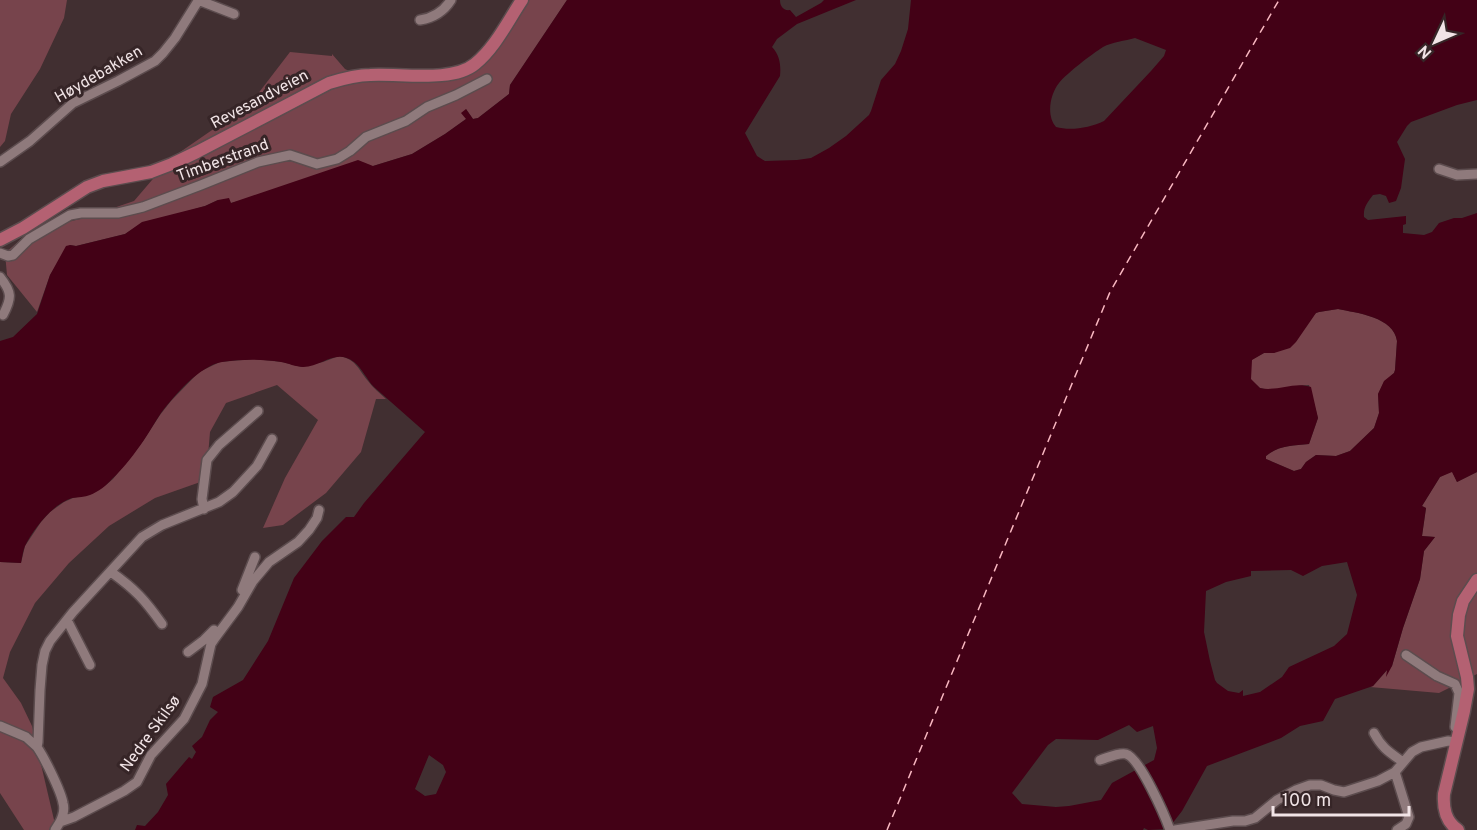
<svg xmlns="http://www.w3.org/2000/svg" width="1477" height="830" viewBox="0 0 1477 830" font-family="Overpass,sans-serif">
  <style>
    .green { fill: #77444c }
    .water { fill: #430116; fill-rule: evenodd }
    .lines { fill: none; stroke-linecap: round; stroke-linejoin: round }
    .ferry { stroke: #f8b7c0; stroke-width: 1.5; stroke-dasharray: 8 6; stroke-linecap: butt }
    .minor-casing { stroke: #5c4c4e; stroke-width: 12 }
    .major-casing { stroke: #5c4c4e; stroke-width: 15 }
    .minor { stroke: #8f7a7c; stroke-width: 9 }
    .major { stroke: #b46172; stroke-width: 12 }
    .labels { text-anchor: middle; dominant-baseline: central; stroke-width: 6; stroke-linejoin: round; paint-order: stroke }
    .street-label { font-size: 16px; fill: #f1e4e6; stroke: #362527 }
  </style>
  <rect width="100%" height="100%" fill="#412f31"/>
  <path class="green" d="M0,0H67L64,18L40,69L11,114L5,141L0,147Z
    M527,0H567L510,85L509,94L478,118L473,119L466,109V119L445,134L412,154L373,166L231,203L218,200L205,206L139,225L125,234L76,246L70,245L50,275L37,312L7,275L5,253L31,231L84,218L134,201L170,159L215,128L257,95L290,52L332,56V54L345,69L373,82L457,76Z
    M1338,309C1357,313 1394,317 1397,341L1395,370L1394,373L1384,382L1378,394L1379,413L1374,428L1350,451L1336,456L1316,455L1306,462L1301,469L1294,471L1266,459V456C1279,445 1292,446 1309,444L1318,418L1309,385C1293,385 1276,392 1260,388L1250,379L1251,360L1264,353H1274L1316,313L1319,312Z
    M339,356C356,359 358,369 368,381C373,388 380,393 386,399H376L361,452L326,493L283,525L263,528L285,478L318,420L277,385L226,403L210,432L206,480L155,498L109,526L69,563L35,603L10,652L3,678L21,703L32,726L55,824L49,830H24L0,793V562L21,563L25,546L41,522L50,512L64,502L73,498L91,494L106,485L113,479L143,441L160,415L171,401L199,372L220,362L254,359L282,362L302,367L323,362Z
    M1452,471L1457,482L1477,472V674L1439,693L1370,687L1373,686L1388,669L1392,666L1403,628L1420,579L1424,551L1435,537L1422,536L1426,508L1422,506L1440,477Z"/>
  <path class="water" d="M567,0H780C780,6 783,11 790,10L796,17L821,3L824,0H856L797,24L777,39L772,47C780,55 781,66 780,76L745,133L757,156L765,161L797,160L811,158L829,148L846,136L869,115L871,111L881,80L895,64L901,51L908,29L911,0H1477V100L1457,105L1411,122L1407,126L1397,142L1405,159L1401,188L1396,201L1389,203L1386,196L1380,194L1373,195C1368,202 1363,207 1364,217L1368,220L1406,216V224L1403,225V233L1424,235L1432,232L1439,223L1454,218H1462L1477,213V472L1457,482L1452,472L1440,477L1422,506L1426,508L1422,536L1435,537L1424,551L1420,579L1403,628L1392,666L1386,677L1387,670L1373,686L1335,699L1323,721L1300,726L1281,738L1207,766L1182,811L1168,829L1148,830L1144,828L1143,830H135L137,825L145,826L158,812L168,795L166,784L189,757L192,759L196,752L192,746L202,737L210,720L218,712L210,707L213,697L243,680L268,641L294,578L322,541L346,517H354L364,503L425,432L374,387C367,380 362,368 354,362C336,348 323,366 303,367C296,367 288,363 281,362C262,359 242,359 222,362C199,366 175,395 161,413C155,422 150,431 144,440C135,453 124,468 112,479C107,485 98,492 90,495C85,497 78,497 72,498C53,504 34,528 25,546C23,551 22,558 21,563L0,562V341L13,337L37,314L50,275L66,246L70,245L76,246L125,234L142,222L205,206L218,200L229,198L231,203L358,160L373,166L412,154L445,134L466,119L461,113L466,109L473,119L478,118L509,94L510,85ZM1135,38L1166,50L1164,56L1151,71L1104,121C1090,128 1070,131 1056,127C1046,116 1050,94 1059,83C1067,73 1092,54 1103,47C1112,42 1125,41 1135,38ZM1338,309C1357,313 1394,317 1397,341L1395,370L1394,373L1384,381L1378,394L1379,413L1374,428L1350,451L1336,456L1316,455L1306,462L1301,469L1294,471L1266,459V456C1279,445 1292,446 1309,444L1318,418L1311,387C1294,381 1277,392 1260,388L1251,379L1252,360L1264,353H1274L1290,348L1296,342L1316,313L1319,312ZM1347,562L1357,595L1347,634L1334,646L1289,667L1282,677L1260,692L1243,696V690L1239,693L1228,691L1217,683L1215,680L1210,661L1204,632L1206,591L1226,582L1251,576V571L1291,570L1303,576L1322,566ZM1129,725L1137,732L1153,726L1157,748L1154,760L1112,783L1101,800L1069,806L1056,807L1022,804L1012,793L1048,745L1056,739L1098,740ZM429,755L443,765L446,772L436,794L425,796L415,789Z"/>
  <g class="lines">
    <path class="ferry" d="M887,830L1110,292L1279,0"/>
    <g class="minor-casing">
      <path id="minor" d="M198,0L234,14
        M420,20C433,18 444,11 451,0
        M0,162L30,141L73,103L118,81L155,61L163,53L175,38L198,1
        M1439,169L1457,175L1477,174
        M0,253L8,256L13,255L29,239L70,215L81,213H118L143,207L201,185L258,162L290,155L317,164L337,159L350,151L366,137L406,121L427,107L456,95L487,79
        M0,277C12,292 12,298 3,315
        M204,509L202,499L207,460L219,445L258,411
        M111,572C135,589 145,600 162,624
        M242,590L255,557
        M67,620L90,665
        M188,652L204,640L214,630
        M1406,655L1437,676L1455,684L1459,693L1455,727
        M0,726L26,737L37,747
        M1374,733C1382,748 1389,752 1403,762
        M1100,760C1107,758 1119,752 1126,754C1140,758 1165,816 1170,830
        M1395,772L1409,817L1406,824L1397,830
        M60,822C63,816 65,810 63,803C61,791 44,757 37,747L38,742L40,690L42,665L45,651L50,641L73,612L142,537L162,525L219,502L233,492L257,466L272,439
        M55,830L60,822L74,817L124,791L137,782L151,755L184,719L202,684L211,644L215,638L238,607L253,581L269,562L298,542L309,530L317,518L319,510
        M1175,830L1233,821H1245L1255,818L1277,800L1296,790L1310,785H1321L1334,790L1344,792L1378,781L1395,772L1412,752L1421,747L1448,741L1456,742"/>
    </g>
    <g class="major-casing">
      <path id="major" d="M0,240L23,228L87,187L103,181L151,172L172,164L197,152L329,83C342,79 356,75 370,75C399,73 452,83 475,64C495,48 508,21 522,0
        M1458,830C1445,821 1443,808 1444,794L1464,711L1468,689L1467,677L1457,636L1459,615L1463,601L1477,580"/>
    </g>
    <use href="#minor" class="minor"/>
    <use href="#major" class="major"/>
  </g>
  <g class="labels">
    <g class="street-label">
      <text transform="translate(99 75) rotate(-30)">Høydebakken</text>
      <text transform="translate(260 100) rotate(-28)">Revesandveien</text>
      <text transform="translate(223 161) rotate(-20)">Timberstrand</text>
      <text transform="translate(151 734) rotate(-54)">Nedre Skilsø</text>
    </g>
  </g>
  <g transform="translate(1435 42) rotate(226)" stroke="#362527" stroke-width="4.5" paint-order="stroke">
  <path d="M0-4.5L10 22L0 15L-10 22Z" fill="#f1e4e6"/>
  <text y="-9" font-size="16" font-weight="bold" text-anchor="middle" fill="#f1e4e6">N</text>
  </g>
  <path d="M1273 806v9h136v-9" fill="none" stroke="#f1e4e6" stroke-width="3"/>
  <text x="1282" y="806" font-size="18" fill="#f1e4e6" stroke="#362527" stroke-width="4.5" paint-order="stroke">100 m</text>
</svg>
